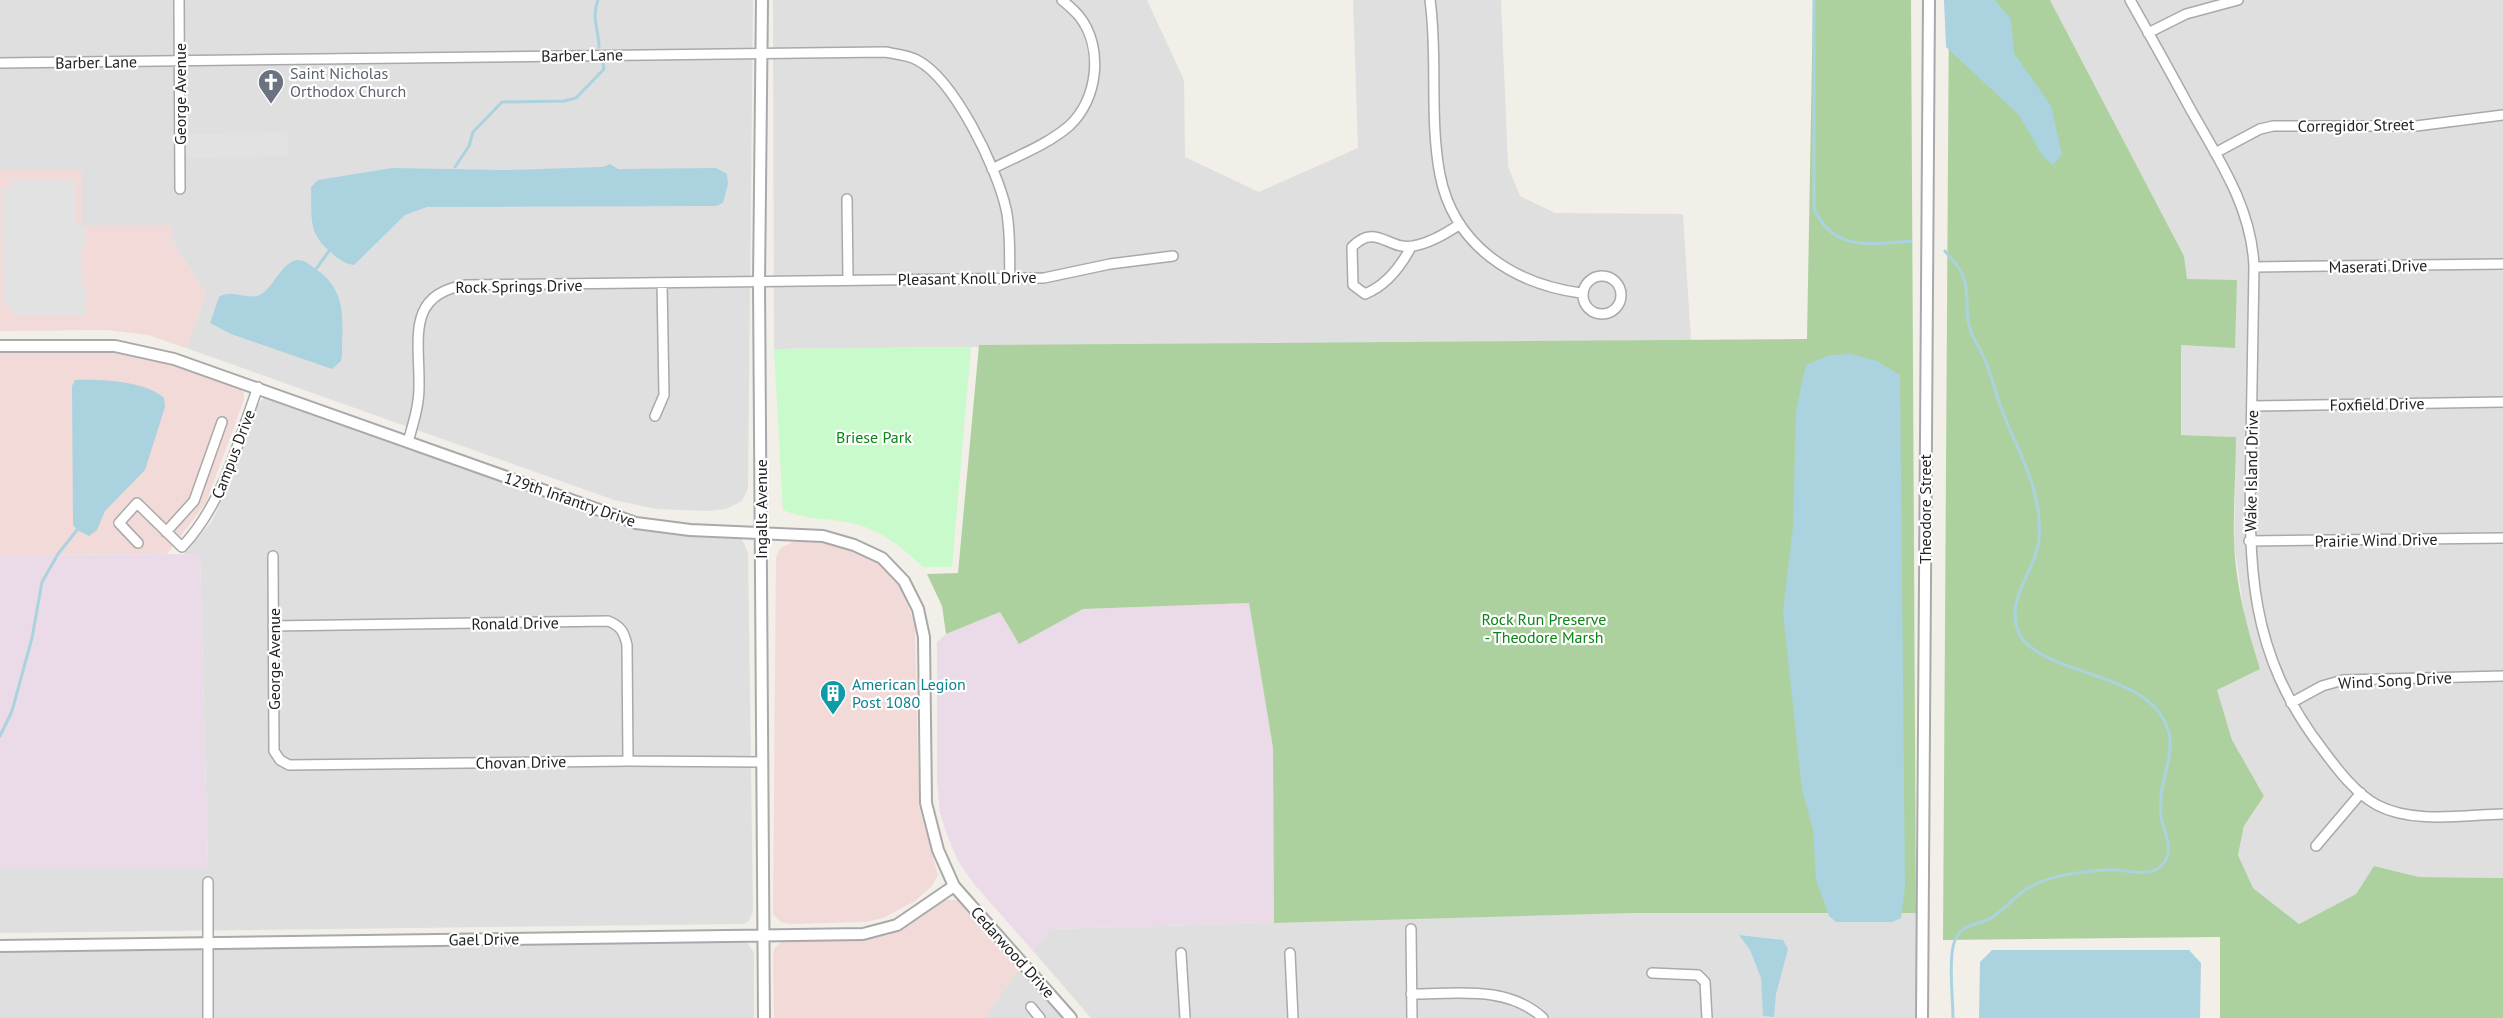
<svg xmlns="http://www.w3.org/2000/svg" width="2503" height="1018" viewBox="0 0 2503 1018" font-family="'PT Sans',sans-serif">
  <style>
    .residential { fill: #e0dfdf }
    .commercial { fill: #f2dad9 }
    .industrial { fill: #ebdbe8 }
    .forest { fill: #add19e }
    .park { fill: #c8facc }
    .parking { fill: #e2e2e2 }
    .water { fill: #aad3df }
    .lines { fill: none; stroke-linecap: round; stroke-linejoin: round }
    .stream { stroke: #aad3df; stroke-width: 3 }
    .minor-casing { stroke: #a9a9a9; stroke-width: 12 }
    .tertiary-casing { stroke: #a9a9a9; stroke-width: 14 }
    .minor { stroke: #fff; stroke-width: 9 }
    .tertiary { stroke: #fff; stroke-width: 10 }
    .labels { text-anchor: middle; dominant-baseline: central; stroke-width: 4.5; stroke-linejoin: round; paint-order: stroke }
    .street-label { font-size: 16px; fill: #222; stroke: #fff }
    .worship-label { font-size: 16px; fill: #5b616d; stroke: #fff; text-anchor: start }
    .park-label { font-size: 16px; fill: #0c8416; stroke: #fff }
    .culture-label { font-size: 16px; fill: #0d838f; stroke: #fff; text-anchor: start }
  </style>
  <rect width="100%" height="100%" fill="#f2efe9"/>
  <path class="residential" d="M0,0H753L748,488L742,501L726,509L707,511L656,509L614,500L186,348L206,294L172,241L82,225L81,170H0Z
    M773,0H1147L1184,80L1185,157L1259,192L1358,148L1353,0H1501L1508,166L1520,196L1555,213L1683,214L1691,340L774,349Z
    M2050,0H2503V878L2419,877L2374,866L2356,894L2299,924L2253,888L2238,855L2244,826L2264,796L2232,740L2216,690L2246,626L2234,544L2236,437L2181,435V344L2236,280H2187L2184,256Z
    M264,398L605,519L633,526L741,537L748,553L753,912L749,921L744,924L0,933V868H208L200,554H184L212,521L224,496L256,406Z
    M1635,913H1916V1018H1091L1033,951L1049,929Z
    M740,941L747,942L754,953V1018H0V951Z
    M1020,968L1064,1018H984Z"/>
  <path class="commercial" d="M0,170H82V225H171L172,241L206,294L186,348L148,335L106,330L0,331Z
    M99,351L154,358L239,388L244,393V400L206,503L167,554L0,555V352Z
    M795,541H811L848,547L878,563L893,577L902,591L915,624L919,806L938,875L932,886L915,901L883,918L866,922L789,924L781,922L773,914L776,558L780,548Z
    M942,900H956L963,903L1020,968L984,1018H774L773,958L774,949L781,942L786,940L862,939L889,935L908,925Z"/>
  <path class="industrial" d="M200,554L208,868H0V555Z
    M1249,603L1273,748L1274,923L1049,929L1033,951L974,884L958,861L947,835L940,813L937,782V642L946,634L1000,612L1019,643L1083,609Z"/>
  <path class="forest" d="M1813,0H1911L1916,913H1635L1274,923L1273,748L1249,603L1083,609L1019,644L1000,612L946,634L942,606L927,574L958,573L979,345L1807,339Z
    M1949,0H2050L2184,256L2187,279L2237,280L2235,348L2181,345V435L2236,437C2236,473 2233,508 2234,543C2236,587 2247,628 2260,669L2217,690L2232,740L2264,796L2244,826L2238,855L2253,888L2299,924L2356,894L2374,866L2419,877L2503,878V1018H2220V937L1943,940Z"/>
  <path class="park" d="M971,347L952,567H923C902,547 881,530 852,523C829,518 805,520 783,510L774,349Z"/>
  <path class="parking" d="M287,132L288,156L186,158L185,134Z
    M11,179H76V226H85V248H81V285H86V316H13L12,307L3,305L2,187H11Z"/>
  <path class="water" d="M1944,0H1995L2011,19L2014,53L2051,106L2062,154L2053,165L2042,155L2019,115L1946,47Z
    M610,164L618,169L716,168L727,174L728,184L723,203L716,206L427,207L405,215L354,265C346,264 339,260 333,254C307,234 312,217 311,187L318,180L392,168L505,170L603,167Z
    M296,260C306,260 310,265 317,270C348,292 342,320 342,355L341,361L332,369L231,334L210,323L219,297C231,289 245,299 257,296C272,292 278,266 296,260Z
    M1850,354L1877,361L1900,375L1905,887L1901,918L1892,922H1836L1829,916L1816,880L1813,829L1802,790L1783,612L1793,527L1796,410L1806,365L1830,355Z
    M75,380C100,379 146,381 164,398L165,407L145,470L105,511L97,530L89,536L77,530L73,525L72,386Z
    M1739,935L1783,940L1788,949L1776,994L1774,1017L1763,1016L1761,978L1750,950Z
    M1992,950H2189L2201,963L2200,1018H1979L1980,962Z"/>
  <g class="lines">
    <path class="stream" d="M598,0C591,16 599,31 599,47
      M1814,0V209C1834,252 1871,244 1911,241
      M455,167L469,146L473,132L502,102L564,101L576,98L604,69L603,63
      M1945,251C1951,259 1959,266 1963,276C1971,294 1963,314 1971,332C1975,342 1981,350 1985,360C1992,376 1995,393 2002,410C2018,452 2043,491 2039,538C2037,570 2007,594 2017,628C2032,679 2161,667 2170,739C2172,759 2163,776 2161,796C2161,802 2160,810 2161,817C2163,830 2172,843 2167,857C2157,883 2126,868 2106,870C2079,872 2048,875 2025,890C2014,897 2005,909 1993,917C1979,926 1963,922 1955,940C1948,956 1953,999 1953,1018
      M316,269L329,251
      M0,736L12,711L32,638L42,582L58,554L77,530"/>
    <g class="minor-casing">
      <path id="minor" d="M179,0L180,189
        M1430,0C1438,57 1429,118 1440,175C1454,246 1514,284 1581,293
        M2130,0C2151,37 2172,75 2192,112C2220,161 2252,209 2254,267C2253,326 2252,385 2251,445C2249,564 2246,650 2323,750C2338,770 2355,793 2377,805C2413,824 2464,815 2503,814
        M2148,33L2186,14L2238,0
        M0,63L885,52C895,54 908,55 917,60C954,79 997,168 1006,209C1011,231 1009,255 1010,278
        M2215,153L2260,129L2273,126H2416L2503,115
        M992,169C1017,156 1047,145 1069,126C1098,100 1104,47 1079,16C1074,10 1068,5 1062,0
        M847,199L848,279
        M1411,247C1401,266 1387,285 1365,294L1353,285L1352,247C1376,222 1389,251 1413,246C1430,243 1447,233 1460,224
        M2254,267L2503,264
        M1583 295a19 19 0 1 1 38 0a19 19 0 1 1-38 0Z
        M2252,406L2503,402
        M655,416L664,395L662,283
        M408,442C413,424 419,406 419,387C420,341 405,294 466,285L1044,278L1110,264L1173,256
        M166,532L194,501L222,422
        M2249,541L2503,538
        M138,543L119,523L137,503L182,547C224,502 237,444 258,387
        M273,556L274,751L280,760L289,765L628,761L762,762
        M273,626L608,621C621,626 624,632 627,645L628,761
        M2291,703L2322,686L2343,680L2503,676
        M2316,846L2361,793
        M208,882V1018
        M1411,929L1412,1018
        M1181,953L1185,1018
        M1290,953L1293,1018
        M1652,973L1698,975L1705,982L1707,1018
        M1411,994C1457,994 1507,985 1543,1018
        M1031,1007L1040,1018"/>
    </g>
    <g class="tertiary-casing">
      <path id="tertiary" d="M762,0L759,283L764,1018
        M0,346H115L174,359L636,523L690,530L823,536L854,545L882,558L904,581L918,609L924,637L926,803L938,850L954,886L1071,1018
        M0,946L863,934L897,925L954,886
        M1922,1018L1929,0"/>
    </g>
    <use href="#minor" class="minor"/>
    <use href="#tertiary" class="tertiary"/>
  </g>
  <defs>
    <g id="church-pin" transform="scale(1.35)"><path d="M0 17L-7.5 6A9.5 9.5 0 1 1 7.5 6Z" fill="#6b7280" stroke="#fff"/><path d="M-1.2-6h2.4v3.5h3.3v2.4h-3.3V6h-2.4V-.1h-3.3v-2.4h3.3Z" fill="#fff"/></g>
    <g id="building-pin" transform="scale(1.35)"><path d="M0 17L-7.5 6A9.5 9.5 0 1 1 7.5 6Z" fill="#0f9aa8" stroke="#fff"/><path d="M-4-6H4V6H1V3H-1V6H-4ZM-2.5-4.3h1.7v1.8h-1.7ZM.8-4.3h1.7v1.8H.8ZM-2.5-1h1.7V.8h-1.7ZM.8-1h1.7V.8H.8Z" fill="#fff"/></g>
  </defs>
  <g fill-rule="evenodd">
    <use href="#church-pin" x="271" y="82"/>
    <use href="#building-pin" x="833" y="693"/>
  </g>
  <g class="labels">
    <g class="street-label">
      <text transform="translate(582 55) rotate(-1)">Barber Lane</text>
      <text transform="translate(96 62) rotate(-1)">Barber Lane</text>
      <text transform="translate(180 94) rotate(-90)">George Avenue</text>
      <text transform="translate(2356 125) rotate(-1)">Corregidor Street</text>
      <text transform="translate(2378 266) rotate(-1)">Maserati Drive</text>
      <text transform="translate(967 278) rotate(-1)">Pleasant Knoll Drive</text>
      <text transform="translate(519 286) rotate(-1)">Rock Springs Drive</text>
      <text transform="translate(2377 404) rotate(-1)">Foxfield Drive</text>
      <text transform="translate(233 454) rotate(-69)">Campus Drive</text>
      <text transform="translate(2251 471) rotate(-89)">Wake Island Drive</text>
      <text transform="translate(570 499) rotate(19)">129th Infantry Drive</text>
      <text transform="translate(761 509) rotate(-90)">Ingalls Avenue</text>
      <text transform="translate(1925 509) rotate(-90)">Theodore Street</text>
      <text transform="translate(2376 540) rotate(-1)">Prairie Wind Drive</text>
      <text transform="translate(515 623) rotate(-1)">Ronald Drive</text>
      <text transform="translate(274 659) rotate(-90)">George Avenue</text>
      <text transform="translate(2395 680) rotate(-3)">Wind Song Drive</text>
      <text transform="translate(521 762) rotate(-1)">Chovan Drive</text>
      <text transform="translate(484 939) rotate(-1)">Gael Drive</text>
      <text transform="translate(1013 952) rotate(48)">Cedarwood Drive</text>
    </g>
    <g class="worship-label">
      <text x="290" y="73">Saint Nicholas<tspan x="290" dy="18">Orthodox Church</tspan></text>
    </g>
    <g class="park-label">
      <text x="874" y="437">Briese Park</text>
      <text x="1544" y="619">Rock Run Preserve<tspan x="1544" dy="18">- Theodore Marsh</tspan></text>
    </g>
    <g class="culture-label">
      <text x="852" y="684">American Legion<tspan x="852" dy="18">Post 1080</tspan></text>
    </g>
  </g>
</svg>
